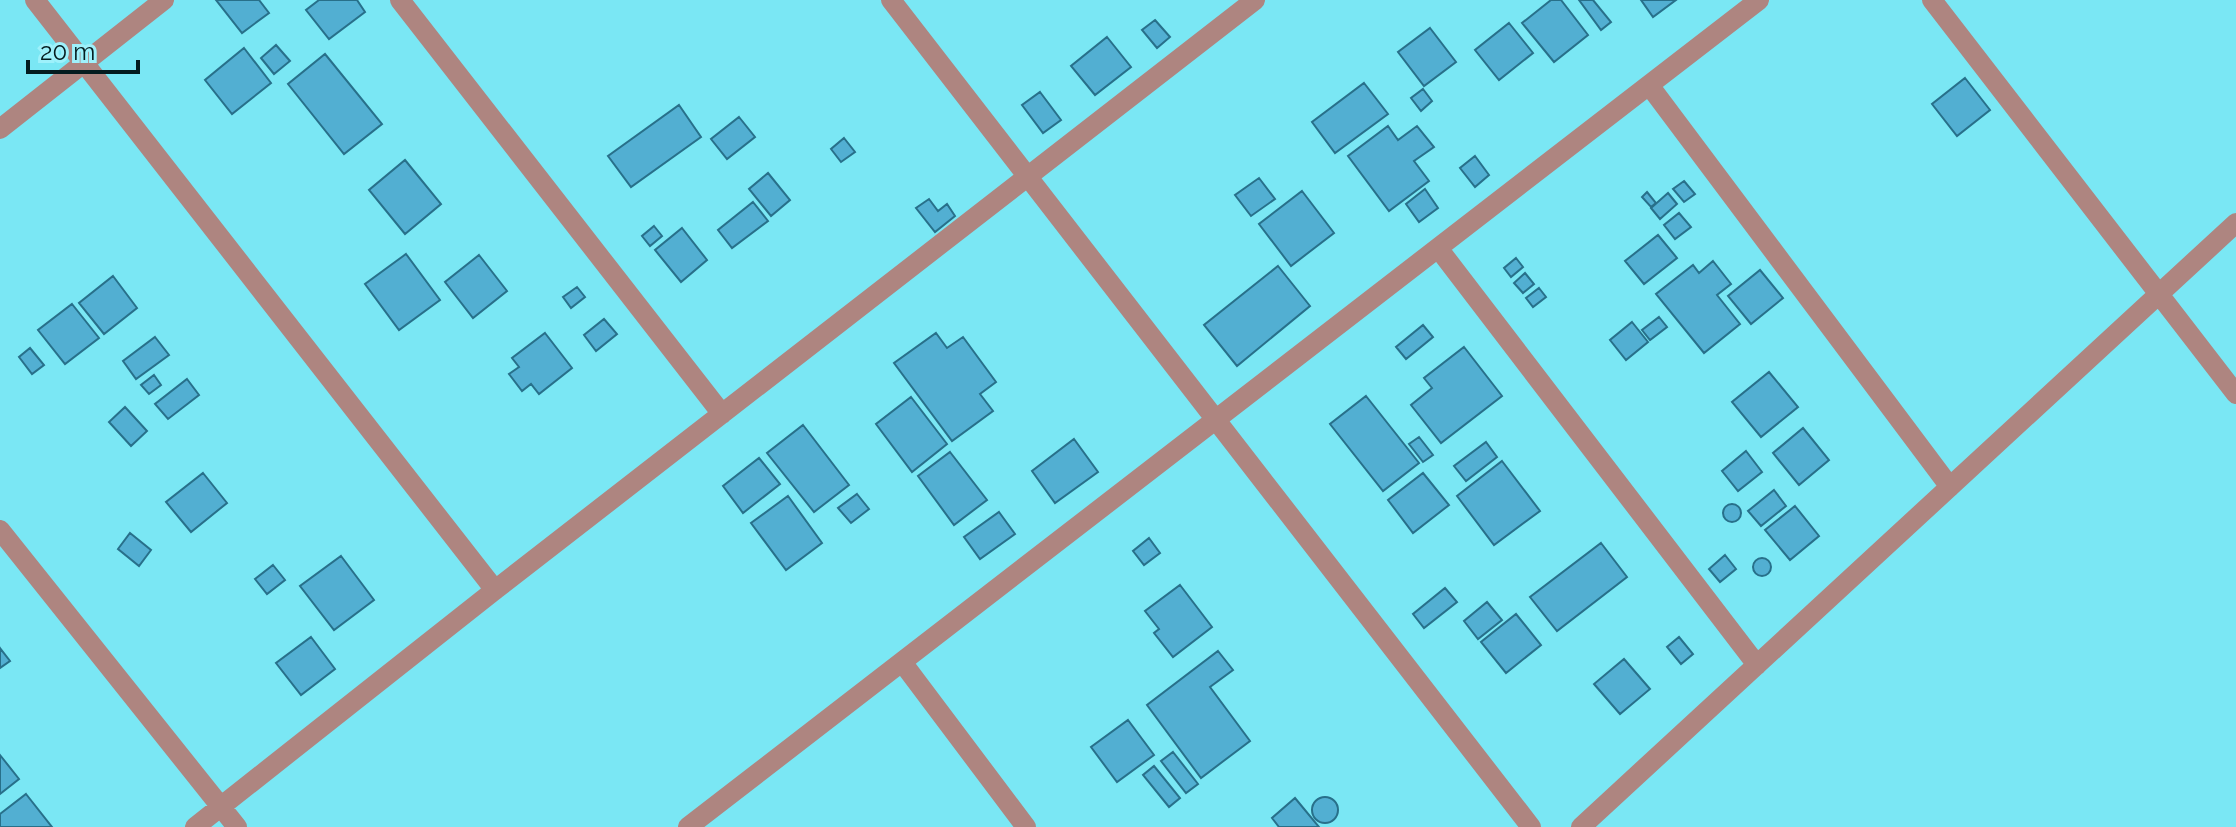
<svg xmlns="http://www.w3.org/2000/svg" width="2236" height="827" viewBox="0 0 2236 827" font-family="Raleway,sans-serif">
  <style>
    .building { fill: #52afd2; stroke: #28708a; stroke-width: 2 }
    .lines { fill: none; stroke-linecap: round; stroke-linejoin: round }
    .minor { stroke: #ae8580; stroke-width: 20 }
  </style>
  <rect width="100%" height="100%" fill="#7ae7f4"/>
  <path class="building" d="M216,0H259L269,13L242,33Z
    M319,0H357L365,12L329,39L306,10Z
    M1551,0H1561L1588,35L1554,62L1522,23Z
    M1579,0H1593L1611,22L1601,30Z
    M1641,0H1676L1653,17Z
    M1155,20L1170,37L1157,48L1142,30Z
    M1509,23L1533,53L1499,80L1475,50Z
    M1430,28L1456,62L1424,86L1398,52Z
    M1107,37L1131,67L1095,95L1071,66Z
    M276,45L290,61L274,74L261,58Z
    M244,48L271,83L232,114L205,80Z
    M325,54L382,124L344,154L288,84Z
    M1965,78L1990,110L1957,136L1932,104Z
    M1364,83L1388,114L1335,153L1312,122Z
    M1423,89L1432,101L1421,111L1411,98Z
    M1040,92L1061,120L1043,133L1022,105Z
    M679,105L701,137L631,187L608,156Z
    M739,117L755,137L727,159L711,139Z
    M1388,126L1398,140L1417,126L1434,147L1414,161L1429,181L1389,211L1348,156Z
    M844,138L855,152L841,162L831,149Z
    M1475,156L1489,175L1475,187L1460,168Z
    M405,160L441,204L405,234L369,190Z
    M768,173L790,200L771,216L749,189Z
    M1259,178L1275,199L1251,216L1235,195Z
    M1684,181L1695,194L1684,202L1673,189Z
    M1425,189L1438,208L1419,222L1406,204Z
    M1302,191L1334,233L1291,266L1259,224Z
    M1647,192L1656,203L1651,207L1642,197Z
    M1668,193L1677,204L1660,219L1651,208Z
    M929,199L938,211L947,204L955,216L935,232L916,208Z
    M753,202L768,221L732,248L718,230Z
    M1679,213L1691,227L1675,239L1664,225Z
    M654,226L662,236L650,246L642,236Z
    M682,228L707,260L681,282L655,250Z
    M1658,235L1677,258L1644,284L1625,261Z
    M406,254L440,300L399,330L365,284Z
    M479,255L507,291L473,318L445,282Z
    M1516,258L1523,267L1511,277L1504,268Z
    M1713,261L1731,284L1717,295L1740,324L1704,353L1656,294L1693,265L1699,273Z
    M1278,266L1310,306L1237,366L1204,325Z
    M1760,270L1783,298L1751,324L1728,296Z
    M1525,273L1534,284L1523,293L1514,283Z
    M113,276L137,308L104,334L79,303Z
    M577,287L585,297L571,308L563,297Z
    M1539,288L1546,297L1533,307L1526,298Z
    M72,304L99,338L65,364L38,330Z
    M1659,317L1667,327L1650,340L1642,330Z
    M604,319L617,334L596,351L584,335Z
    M1632,322L1648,342L1626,360L1610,340Z
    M1423,325L1433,337L1406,359L1396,347Z
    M545,333L572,368L539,394L531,384L522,391L509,374L519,367L512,358Z
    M936,333L947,348L963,337L996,382L980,394L993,411L952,441L894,363Z
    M155,337L169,355L136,379L123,361Z
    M1464,347L1502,396L1441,443L1411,405L1432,388L1424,378Z
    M30,348L44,365L32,374L19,357Z
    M1769,372L1798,407L1761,437L1732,402Z
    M154,375L161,385L149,394L141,385Z
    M187,379L199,395L168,419L155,404Z
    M1366,396L1419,463L1383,491L1330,424Z
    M911,397L947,444L912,472L876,424Z
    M125,407L147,431L131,446L109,422Z
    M803,425L849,485L814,512L767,453Z
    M1803,428L1829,460L1799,485L1773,453Z
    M1419,437L1433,455L1423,462L1409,444Z
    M1074,439L1098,472L1055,503L1032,471Z
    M1486,442L1497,457L1466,481L1454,466Z
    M1746,451L1762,472L1738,491L1722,471Z
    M950,452L987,500L954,525L918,476Z
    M759,458L780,484L743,513L723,486Z
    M1502,461L1540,511L1494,545L1457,496Z
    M203,473L227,503L191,532L166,502Z
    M1423,473L1449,505L1413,533L1388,500Z
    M1774,490L1786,506L1761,526L1748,511Z
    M857,494L869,509L851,523L838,508Z
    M788,496L822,543L786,570L751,523Z
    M1723 513a9 9 0 1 1 18 0a9 9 0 1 1-18 0Z
    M1795,506L1819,536L1790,560L1765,530Z
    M999,512L1015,534L980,559L964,537Z
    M130,533L151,550L139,566L118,549Z
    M1149,538L1160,553L1144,565L1133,551Z
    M1601,543L1627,577L1557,631L1530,597Z
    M1725,555L1736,569L1720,582L1709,569Z
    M341,556L374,600L334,630L300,586Z
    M1753 567a9 9 0 1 1 18 0a9 9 0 1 1-18 0Z
    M273,565L285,580L267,594L255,579Z
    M1180,585L1212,627L1173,657L1154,633L1159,629L1145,611Z
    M1445,588L1457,602L1424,628L1413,614Z
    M1487,602L1502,620L1478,639L1464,621Z
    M1516,614L1541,645L1506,673L1481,642Z
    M311,637L335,669L301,695L276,663Z
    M1679,637L1693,654L1681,664L1667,647Z
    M0,648L10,661L0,668Z
    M1218,651L1233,670L1210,687L1250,741L1201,778L1147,705Z
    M1624,659L1650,689L1620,714L1594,684Z
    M1128,720L1154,755L1117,782L1091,747Z
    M1173,752L1198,784L1186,793L1161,761Z
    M0,755L19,779L0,794Z
    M1154,766L1180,798L1169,807L1143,775Z
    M26,794L52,827H0V814Z
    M1312 810a13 13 0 1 1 26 0a13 13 0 1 1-26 0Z
    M1295,798L1319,827H1279L1272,818Z"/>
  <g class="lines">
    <path class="minor" d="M35,0L495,590
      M400,0L722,414
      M891,0L1531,827
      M1932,0L2236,394
      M1649,85L1950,487
      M0,129L164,0
      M1438,248L1757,665
      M0,530L237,827
      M902,662L1026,827
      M195,827L495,590L1255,0
      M688,827L1759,0
      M1581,827L2236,223"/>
  </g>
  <path d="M28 60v12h110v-12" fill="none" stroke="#041c1f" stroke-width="4"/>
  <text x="40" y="60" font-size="24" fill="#041c1f" stroke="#9ef1fb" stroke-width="6" paint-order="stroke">20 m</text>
</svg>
